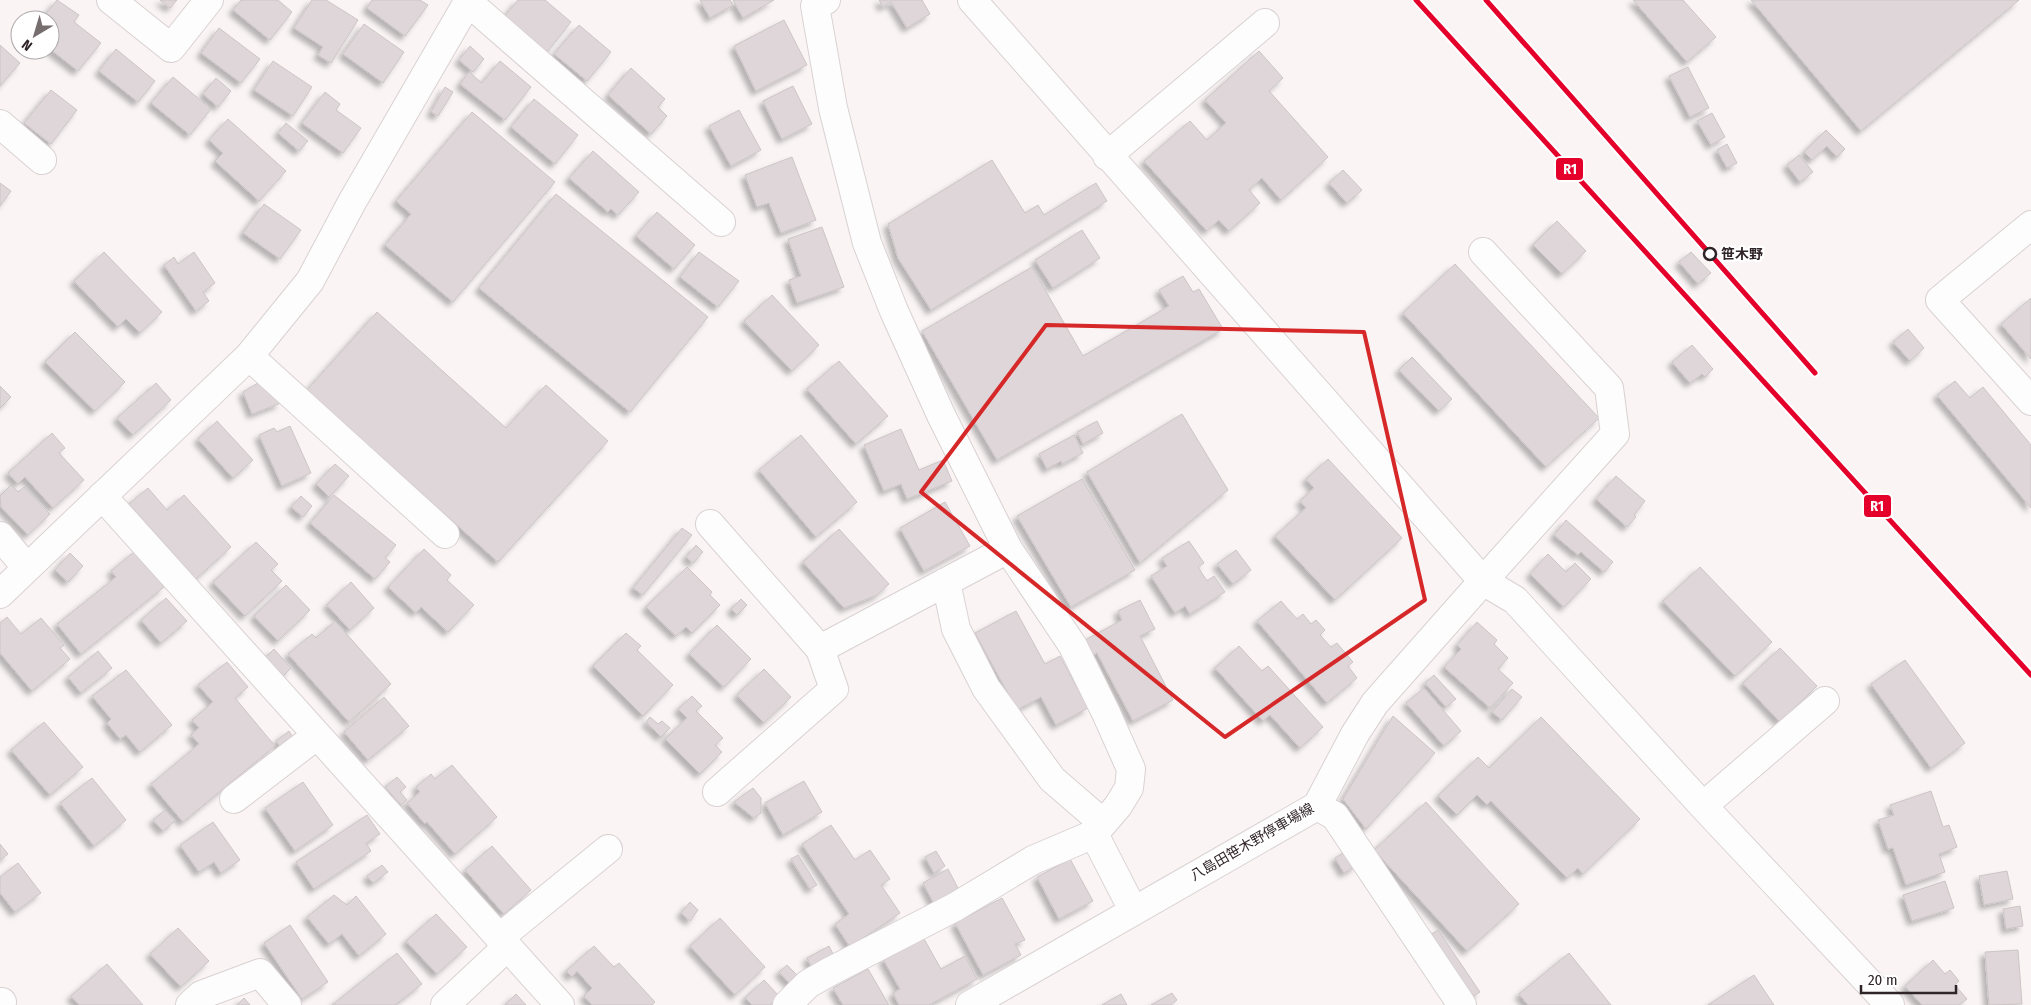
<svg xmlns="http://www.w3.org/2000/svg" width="2031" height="1005" viewBox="0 0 2031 1005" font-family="'Fira Sans Condensed','Noto Sans JP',sans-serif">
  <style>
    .building { fill: #ded6d8; stroke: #ccc5c6; filter: url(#shadow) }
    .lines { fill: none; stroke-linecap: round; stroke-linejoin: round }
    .minor-casing { stroke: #d9d1d2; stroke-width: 30 }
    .major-casing { stroke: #d9d1d2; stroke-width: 30 }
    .minor { stroke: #fefdfe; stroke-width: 28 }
    .major { stroke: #fefdfe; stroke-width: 28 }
    .rail-1-casing { stroke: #fff; stroke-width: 9 }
    .rail-1 { stroke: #e4002b; stroke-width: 5 }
    .marked { fill: none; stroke: #d62828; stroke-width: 4; stroke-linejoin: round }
    .stop-dot { fill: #fff; stroke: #2f2427; stroke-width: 2.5 }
    .labels { text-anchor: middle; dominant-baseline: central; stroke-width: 4.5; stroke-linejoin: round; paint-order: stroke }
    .stop-label { font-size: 14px; font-weight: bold; fill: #2f2427; stroke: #fff; text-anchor: start }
    .street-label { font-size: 14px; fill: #2f2427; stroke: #fff }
    .line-badge { stroke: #fff; stroke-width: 2 }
    .badge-label { font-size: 14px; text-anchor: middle; font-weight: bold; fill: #fff }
  </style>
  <defs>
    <filter id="shadow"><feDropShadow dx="-4.5" dy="4.5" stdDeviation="2.5" flood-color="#0004"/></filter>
  </defs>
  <rect width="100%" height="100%" fill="#faf4f5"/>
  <path class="building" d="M57,0L79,15L74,22L101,43L78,71L50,49V20H41Z
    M160,0H177L170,8Z
    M241,0H278L292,12L270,40L233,10Z
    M312,0H326L358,20L331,63L318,55L323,47L294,28Z
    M372,0H420L428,5L405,36L367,8Z
    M518,0H545L571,22L547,52L504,17Z
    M700,0H730L733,5L710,18Z
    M733,0H774L743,18Z
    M879,0H922L930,14L907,28L891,2L883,7Z
    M1633,0H1683L1716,37L1687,62Z
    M1751,0H2019L1861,131Z
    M784,20L807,65L756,91L734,46Z
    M364,24L404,52L383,83L343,54Z
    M579,25L611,52L587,81L554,54Z
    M219,28L260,59L241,83L201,53Z
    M0,45L20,63L0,86Z
    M470,46L484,59L473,72L459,60Z
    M116,49L155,81L138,102L99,71Z
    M1259,51L1283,78L1269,91L1328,157L1281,200L1262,178L1249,190L1260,203L1229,231L1219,220L1207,231L1144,161L1190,121L1207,140L1226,123L1205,100Z
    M273,61L312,87L293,116L254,90Z
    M500,61L531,87L505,120L460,84L469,72L482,83Z
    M1688,67L1709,108L1690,117L1669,76Z
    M631,68L665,99L658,107L667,116L651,134L608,95Z
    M173,77L211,109L190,135L151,103Z
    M216,78L231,91L218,107L203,94Z
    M793,86L812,124L782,139L763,101Z
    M445,87L453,92L438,116L431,112Z
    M51,90L77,110L51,144L24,123Z
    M325,92L340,104L336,110L361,128L343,153L302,123Z
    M534,99L578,135L555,164L511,127Z
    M739,110L761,150L731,166L709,126Z
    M472,112L555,182L453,302L385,245L411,214L396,201Z
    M1712,113L1725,137L1711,145L1697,121Z
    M228,119L286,171L259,201L215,161L223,153L209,140Z
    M286,123L308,141L299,151L278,133Z
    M1826,130L1845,149L1837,157L1827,146L1812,160L1804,152Z
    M1727,144L1737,163L1727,168L1717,150Z
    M593,151L639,192L618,215L611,209L608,212L569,178Z
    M1799,155L1813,172L1800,182L1787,165Z
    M792,157L816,220L781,233L769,203L757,207L745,175Z
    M992,160L1025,213L1038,205L1044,215L1096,183L1107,201L931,310L898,258L888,224Z
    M1343,170L1362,190L1347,203L1329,183Z
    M0,183L11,191L0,206Z
    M556,194L708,317L630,412L479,288Z
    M264,204L301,230L280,259L243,233Z
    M657,212L695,245L674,269L636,236Z
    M1557,221L1586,251L1562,274L1533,245Z
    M822,227L844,287L797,303L789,280L801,276L788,239Z
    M1082,230L1100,258L1053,288L1035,260Z
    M104,252L162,312L140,333L126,319L118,327L74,281Z
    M194,252L215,283L203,292L209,301L196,311L164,265L174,257L178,264Z
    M699,252L739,281L718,307L680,277Z
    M1691,252L1711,273L1698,284L1679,262Z
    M1455,264L1599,418L1546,467L1403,313Z
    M1032,267L1083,356L1169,306L1159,290L1183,276L1193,292L1199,289L1223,329L997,460L922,331Z
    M772,295L819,345L792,371L744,321Z
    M2031,298V359L2001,324Z
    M377,312L506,428L546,385L608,441L498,562L307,390Z
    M1908,329L1924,348L1910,361L1893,342Z
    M75,332L125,382L95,411L45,362Z
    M1692,345L1713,369L1705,377L1702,374L1690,383L1672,362Z
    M1412,357L1452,399L1439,411L1399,370Z
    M839,361L888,416L856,444L807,389Z
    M1955,381L1970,398L1983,387L2031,445V508L1937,395Z
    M156,383L171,400L133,435L117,418Z
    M258,383L281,403L252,414L243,392Z
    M0,386L11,397L0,408Z
    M1182,414L1228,490L1140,563L1087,472Z
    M217,421L253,460L233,478L198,439Z
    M1097,421L1103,433L1083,444L1077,432Z
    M290,426L311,473L282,486L259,435L274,428L277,432Z
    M901,429L919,470L943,460L952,481L907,499L901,484L884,491L864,445Z
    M52,433L65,448L59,453L84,480L53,508L25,477L18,484L8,473Z
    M801,435L857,502L816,537L759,470Z
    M1074,435L1083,453L1062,464L1061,461L1047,469L1039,454Z
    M1328,459L1402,538L1335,600L1275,536L1306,508L1300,501L1314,488L1306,479Z
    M335,464L349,476L329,497L316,484Z
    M1616,476L1645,501L1634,515L1636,517L1627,527L1596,499Z
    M1082,479L1135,570L1071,607L1017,516Z
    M11,485L18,492L24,487L50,514L28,535L1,507L0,496Z
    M148,488L167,510L184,495L231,547L196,579L129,504Z
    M334,495L396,545L385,558L390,562L375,579L310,523Z
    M301,496L312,506L303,517L291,507Z
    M945,502L970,546L924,571L900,528Z
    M1566,520L1613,562L1604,572L1581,552L1578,555L1554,535Z
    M682,528L692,535L643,595L633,588Z
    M839,529L889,584L877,595L844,608L803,562Z
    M1189,541L1204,563L1198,567L1207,581L1214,576L1225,592L1190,614L1185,606L1175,613L1151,576L1167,566L1162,558Z
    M256,542L278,564L271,570L282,581L245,616L213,582Z
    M696,545L703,552L693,563L686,557Z
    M424,549L451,575L447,580L474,605L448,632L421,607L416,613L388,587Z
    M1236,550L1251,570L1233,584L1217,564Z
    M135,551L164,587L81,654L57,624L116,577L111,571Z
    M70,553L83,566L68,582L55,570Z
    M1548,554L1566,572L1575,563L1591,579L1564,607L1530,574Z
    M687,567L712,592L710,595L720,605L692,633L686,627L676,636L646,607Z
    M1700,567L1772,642L1735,676L1663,601Z
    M351,582L374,608L350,630L327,605Z
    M286,585L310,610L278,641L254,616Z
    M166,598L187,621L161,643L141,620Z
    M741,599L747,605L737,615L731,609Z
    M1140,600L1155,629L1140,636L1173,700L1133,721L1097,653L1093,655L1085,640L1122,620L1118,611Z
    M1281,601L1297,619L1303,614L1311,624L1316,620L1325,630L1320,635L1331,647L1337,643L1353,662L1348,666L1357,678L1327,703L1257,621Z
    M1016,611L1045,664L1060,656L1088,708L1056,725L1041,697L1017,710L975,633Z
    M7,617L21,634L41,618L64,645L60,648L70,659L32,691L0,653V623Z
    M335,621L391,684L349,722L288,654L312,634L316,638Z
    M1477,622L1497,640L1494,644L1508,658L1498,669L1513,683L1490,708L1444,667L1461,649L1457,645Z
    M717,625L751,659L724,687L689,654Z
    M626,633L641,646L637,650L673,685L643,716L593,666Z
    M1239,646L1262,671L1268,666L1323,727L1300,748L1270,715L1263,721L1215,668Z
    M1780,648L1817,686L1780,722L1743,683Z
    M274,649L291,668L283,676L266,657Z
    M98,651L112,668L81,693L68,677Z
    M1905,660L1965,743L1931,768L1871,684Z
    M227,662L248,687L235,698L275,746L183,822L151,784L199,744L191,735L199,728L192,720L213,702L198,685Z
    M764,669L791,697L764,723L737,695Z
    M126,670L172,725L140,752L126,735L120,739L107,723L111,719L92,696Z
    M1434,675L1456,699L1446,707L1425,683Z
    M1424,688L1461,731L1444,746L1406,703Z
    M1512,689L1522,697L1502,720L1492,712Z
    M692,696L702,706L696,711L723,738L715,745L722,752L700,774L665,739L687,718L678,709Z
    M384,697L409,726L368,760L344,732Z
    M1393,716L1435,753L1366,829L1343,799Z
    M650,717L658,724L662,721L670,728L661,737L646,722Z
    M1541,717L1640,819L1583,874L1578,868L1567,878L1491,801L1487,805L1477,795L1457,815L1438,796L1478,757L1489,768Z
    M44,722L83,767L50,795L11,750Z
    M289,731L294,739L281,748L276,741Z
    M452,765L497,817L455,854L427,822L425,824L407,803L420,792L416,787L431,774L435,779Z
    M397,777L406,787L400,792L407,800L401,805L385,787Z
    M92,778L126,820L94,846L60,803Z
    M804,781L822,812L783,835L765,803Z
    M303,782L333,825L295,851L265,808Z
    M753,788L761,798V813L754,818L734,802Z
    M1931,791L1943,827L1949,825L1957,847L1939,854L1945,872L1906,885L1893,848L1888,849L1878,820L1894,815L1890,805Z
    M1426,802L1519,904L1467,951L1374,850Z
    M165,810L175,821L163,831L153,820Z
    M367,815L380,834L366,843L371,851L314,889L296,862Z
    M213,822L240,860L221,873L214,862L199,872L180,845Z
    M831,825L855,860L870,850L890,879L881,885L900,913L850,947L835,924L849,914L802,844Z
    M0,844L8,854L0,860Z
    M492,846L531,890L504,914L465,870Z
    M1348,850L1357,865L1344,873L1335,858Z
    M936,851L945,866L934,873L925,857Z
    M798,855L817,885L810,889L791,859Z
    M1070,859L1093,901L1059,919L1037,877Z
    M18,863L41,893L15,912L0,893V877Z
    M382,865L388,872L373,883L367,876Z
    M948,869L959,890L934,904L923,883Z
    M2007,871L2013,899L1984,905L1979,876Z
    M1945,881L1954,908L1912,921L1903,895Z
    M334,895L347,905L356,896L386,934L359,956L342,934L329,944L307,917Z
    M1002,898L1025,940L1015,944L1021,955L983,975L955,923Z
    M690,902L698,910L690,921L681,913Z
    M2020,906L2023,926L2006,929L2003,909Z
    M436,914L467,947L437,974L406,941Z
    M720,918L765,967L735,995L690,946Z
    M290,925L328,982L302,999L264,943Z
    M178,928L209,961L181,987L150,954Z
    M1438,930L1480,992L1472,997L1430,935Z
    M923,937L941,969L965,956L977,979L929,1005H899L893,993L900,989L883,959Z
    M594,946L614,967L619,963L655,1002L652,1005H592L584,996L592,988L577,971L572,977L566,971Z
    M829,946L835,958L813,970L807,958Z
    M2018,950L2022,1004L1989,1005L1985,952Z
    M397,953L422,984L395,1005H332Z
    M1569,953L1611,1005H1528L1519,994Z
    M1933,960L1945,974L1950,970L1959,981L1955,985L1967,999L1959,1005H1922L1905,986Z
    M107,964L143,1005H79L71,996Z
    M787,965L800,978L791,985L779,972Z
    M868,969L889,1005H843L833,988Z
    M1754,975L1774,1005H1708Z
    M764,980L779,996L770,1005H752L745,998Z
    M1172,993L1177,1000L1171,1005H1151Z
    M516,994L526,1005H505Z
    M1121,994L1127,1005H1102Z
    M244,998L250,1005H237Z"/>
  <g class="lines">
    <g class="minor-casing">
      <path id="minor" d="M111,0L171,48L209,0
        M972,0L1483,581L1515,600L1703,806L1890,1005
        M468,2L721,222
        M0,124L42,160
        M1107,156L1265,23
        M2031,225L1940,300L2031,401
        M249,356L445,534
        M102,496L560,1005
        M710,524L820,649
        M0,536L27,568
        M1483,581L1615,434L1609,388L1483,252
        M946,582L956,629L986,688L1052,779L1103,823
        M0,594L249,356L310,281L352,202L469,0
        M717,792L834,689L820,649L1008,549
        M234,799L316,736
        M1317,806L1335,816L1462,1005
        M1703,806L1825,701
        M1094,834L1133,910
        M499,938L608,849
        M0,1003L2,1002
        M190,1005L201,995L260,973L287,1005
        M445,1005L507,947
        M787,1005L808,984L829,972L955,907L1033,860L1094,834L1118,806L1129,788L1131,769L1106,713L1073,646L1008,549L941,415L894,311L867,243L833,108L815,6L826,0"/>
    </g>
    <g class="major-casing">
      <path id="major" d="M970,1005L1317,806L1355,734L1375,703L1483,581"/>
    </g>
    <use href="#minor" class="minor"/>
    <use href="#major" class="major"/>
    <g class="rail-1-casing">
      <path id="rail-1" d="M1416,0L2031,675
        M1486,0L1815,373"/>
    </g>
    <use href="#rail-1" class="rail-1"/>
  </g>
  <path class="marked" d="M1046,325L1364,332L1425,600L1225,737L921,492Z"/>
  <circle class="stop-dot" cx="1710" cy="254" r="6"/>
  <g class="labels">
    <g class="stop-label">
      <text x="1721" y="254">笹木野</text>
    </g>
    <g class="street-label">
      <text transform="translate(1252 842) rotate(-30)">八島田笹木野停車場線</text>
    </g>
  </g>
  <g class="line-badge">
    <rect x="1555" y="157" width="29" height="24" rx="5" fill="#e4002b"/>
    <rect x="1863" y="494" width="29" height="24" rx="5" fill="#e4002b"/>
  </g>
  <g class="badge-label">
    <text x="1570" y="174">R1</text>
    <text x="1877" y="511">R1</text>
  </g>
  <g transform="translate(35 35) rotate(218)"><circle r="24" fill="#ffffff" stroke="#aca7a9"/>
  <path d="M0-4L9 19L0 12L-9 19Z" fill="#766d6f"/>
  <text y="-8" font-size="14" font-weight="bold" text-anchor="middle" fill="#2f2427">N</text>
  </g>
  <path d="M1861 985v8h95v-8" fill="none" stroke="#2f2427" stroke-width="2.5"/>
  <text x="1868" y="985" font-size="15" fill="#2f2427" stroke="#ffffff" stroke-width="4" paint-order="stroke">20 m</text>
</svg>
